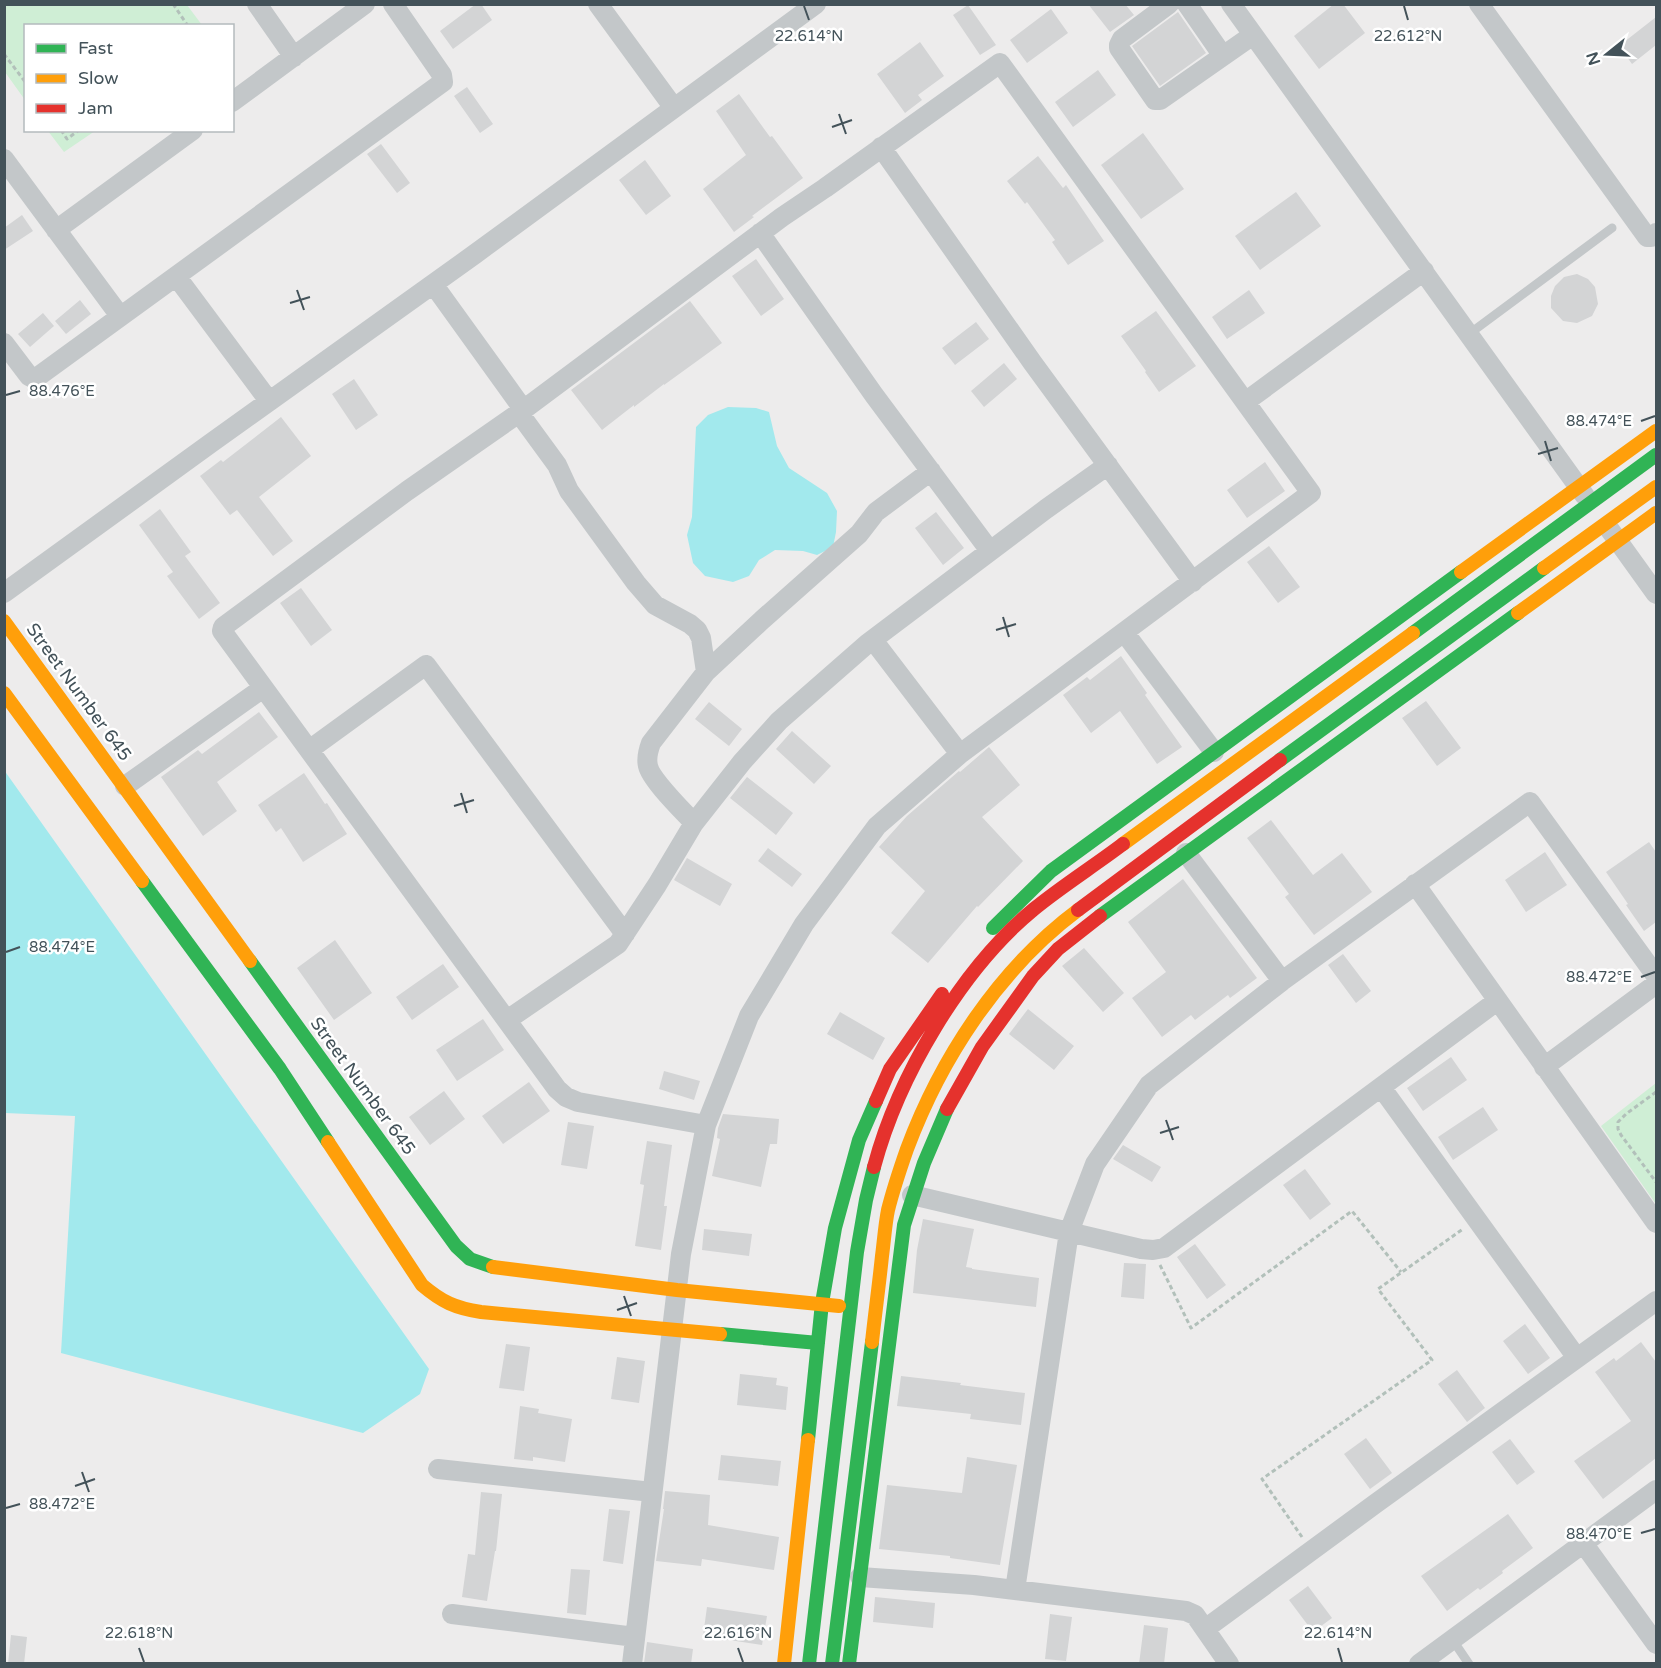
<svg xmlns="http://www.w3.org/2000/svg" width="1661" height="1668" viewBox="0 0 1661 1668" font-family="'Varela Round',sans-serif">
  <style>
    .green { fill: #cfeed5 }
    .water { fill: #a2e9ed }
    .building { fill: #d3d4d5 }
    .lines { fill: none; stroke-linecap: round; stroke-linejoin: round }
    .path { stroke: #b2c0ba; stroke-width: 3; stroke-dasharray: 4.5 3; stroke-linecap: butt }
    .lane { stroke: #c3c7c9; stroke-width: 9 }
    .street { stroke: #c3c7c9; stroke-width: 20 }
    .fast { stroke: #30b455; stroke-width: 14 }
    .slow { stroke: #ff9f0a; stroke-width: 14 }
    .jam { stroke: #e5322d; stroke-width: 14 }
    .ticks { fill: none; stroke: #435259; stroke-width: 2 }
    .labels { text-anchor: middle; dominant-baseline: central; stroke-width: 5; stroke-linejoin: round; paint-order: stroke }
    .street-label { font-size: 18px; fill: #435259; stroke: #fff }
    .ticks-label { font-size: 15px; text-anchor: middle; fill: #435259; stroke: #fff; stroke-width: 5; stroke-linejoin: round; paint-order: stroke }
  </style>
  <rect width="100%" height="100%" fill="#edecec"/>
  <path class="green" d="M4,5H187L202,25L26,26L25,100L5,72Z
    M48,131H95L64,152Z
    M1656,1083V1204L1601,1126Z"/>
  <path class="water" d="M728,407L756,408L769,412L777,446L789,468L827,493L837,511L836,532L833,547L817,555L803,551L775,550L759,560L749,576L733,582L705,576L693,563L687,535L692,517L696,427L708,415Z
    M4,770L429,1369L420,1394L363,1433L61,1353L75,1116L5,1113Z"/>
  <path class="building" d="M476,4H481L492,20L453,49L440,31Z
    M1088,4H1125L1134,15L1110,32Z
    M1334,4H1343L1365,33L1319,69L1294,36Z
    M968,5L996,45L980,55L953,15Z
    M1051,9L1068,33L1027,63L1010,40Z
    M1178,12L1206,53L1160,86L1132,46Z
    M1656,17V45L1632,64L1619,46Z
    M920,42L944,76L918,95L922,100L905,113L877,74Z
    M1098,70L1116,95L1073,127L1055,102Z
    M467,87L493,124L480,133L454,96Z
    M739,94L770,137L772,136L803,178L752,216L754,217L734,232L703,189L746,155L716,111Z
    M1143,133L1184,189L1141,219L1101,165Z
    M381,144L410,183L397,193L367,154Z
    M1038,156L1063,188L1066,185L1104,241L1068,265L1052,242L1055,240L1027,202L1025,204L1007,181Z
    M645,160L671,196L646,215L619,180Z
    M1296,192L1321,226L1260,270L1235,236Z
    M22,215L33,231L4,250V228Z
    M756,259L784,299L761,316L732,276Z
    M1577,274L1588,279L1595,287L1598,304L1592,316L1577,323L1563,321L1551,308V296L1555,286L1564,277Z
    M1249,290L1265,313L1227,339L1212,317Z
    M80,300L91,314L66,334L55,321Z
    M690,301L722,343L664,385V384L634,407V405L602,430L571,390Z
    M1156,311L1196,366L1159,392L1145,372L1146,371L1121,336Z
    M43,313L54,326L30,347L18,334Z
    M976,322L989,339L955,365L942,348Z
    M1004,363L1017,379L984,407L971,391Z
    M354,379L378,415L356,430L332,394Z
    M281,417L311,456L259,497L293,541L273,556L237,510L230,515L200,476L221,460L223,462Z
    M1265,462L1285,491L1247,518L1227,490Z
    M160,509L191,552L185,556L220,603L199,619L167,576L173,572L139,525Z
    M936,512L964,548L943,565L915,528Z
    M1269,546L1300,587L1278,603L1247,562Z
    M301,588L332,630L311,646L280,603Z
    M1121,656L1147,693L1145,695L1182,747L1157,764L1120,711L1091,733L1063,695L1087,677L1090,680Z
    M1426,701L1461,748L1437,766L1402,718Z
    M709,702L742,729L729,746L695,719Z
    M259,712L278,737L217,782L237,811L203,836L161,777L198,750L202,754Z
    M792,731L831,766L814,784L776,749Z
    M989,747L1020,785L982,817L1023,861L978,907L977,906L928,963L891,933L925,891L879,847L907,816L959,771L960,772Z
    M304,773L325,804L327,803L347,834L303,862L281,828L276,832L258,805Z
    M747,777L793,813L776,835L730,798Z
    M1271,820L1313,875L1342,853L1372,892L1314,935L1285,897L1289,894L1247,838Z
    M1649,842L1656,852V922L1644,931L1626,905L1628,904L1606,872Z
    M768,848L802,874L792,887L758,861Z
    M1545,852L1567,885L1526,912L1505,880Z
    M687,858L732,884L720,906L674,880Z
    M1183,879L1257,978L1230,998L1228,995L1195,1020L1191,1015L1162,1037L1132,998L1166,972L1128,922Z
    M335,940L372,993L334,1020L297,968Z
    M1084,948L1124,993L1103,1012L1062,966Z
    M1343,954L1371,991L1356,1003L1328,965Z
    M443,964L459,987L412,1020L396,997Z
    M1028,1009L1074,1046L1054,1070L1009,1034Z
    M840,1012L885,1038L873,1060L827,1034Z
    M483,1019L504,1050L457,1081L436,1050Z
    M1451,1057L1467,1080L1423,1111L1407,1088Z
    M664,1071L700,1081L694,1100L659,1089Z
    M529,1082L550,1111L503,1144L482,1116Z
    M444,1091L465,1119L430,1145L409,1117Z
    M1483,1107L1498,1130L1453,1160L1438,1137Z
    M723,1114L779,1119L777,1144H770L761,1187L712,1176L720,1139L717,1138L718,1128Z
    M568,1122L594,1126L587,1169L561,1165Z
    M647,1141L672,1145L664,1206H667L661,1250L635,1246L644,1185L640,1184Z
    M1123,1145L1161,1167L1152,1182L1113,1159Z
    M1305,1169L1331,1204L1310,1220L1283,1185Z
    M923,1219L974,1229L966,1267L972,1268V1269L1039,1278L1036,1307L913,1293L917,1250Z
    M704,1229L752,1234L749,1256L702,1250Z
    M1195,1244L1226,1285L1207,1299L1177,1257Z
    M1124,1263L1146,1264L1144,1299L1121,1297Z
    M1525,1324L1550,1358L1528,1374L1503,1341Z
    M1641,1342L1656,1362V1458L1603,1499L1574,1461L1631,1421L1595,1372L1614,1358L1616,1361Z
    M506,1344L530,1347L524,1391L499,1388Z
    M617,1357L645,1361L639,1403L611,1399Z
    M1457,1370L1485,1408L1467,1422L1438,1384Z
    M740,1374L777,1378L776,1385L788,1387L786,1410L737,1405Z
    M901,1376L961,1383L960,1385L1025,1393L1021,1425L970,1419L971,1414L897,1406Z
    M520,1406L539,1409L538,1413L572,1419L565,1462L533,1457V1461L514,1459Z
    M1366,1438L1392,1473L1370,1489L1344,1454Z
    M1510,1439L1535,1472L1517,1485L1492,1452Z
    M721,1455L781,1461L778,1486L718,1480Z
    M967,1457L1017,1465L1000,1565L950,1558V1556L879,1549L887,1485L962,1493Z
    M665,1491L710,1495L708,1525L779,1537L774,1570L702,1559L701,1566L656,1561L664,1509H663Z
    M481,1492L502,1494L496,1551H495L487,1601L462,1597L468,1554L475,1555Z
    M609,1509L630,1511L623,1564L603,1561Z
    M1508,1514L1533,1548L1502,1571L1503,1573L1480,1590L1478,1588L1447,1611L1421,1576Z
    M571,1569L590,1570L586,1615L567,1613Z
    M1308,1586L1332,1618L1313,1632L1289,1600Z
    M875,1597L935,1603L933,1628L873,1622Z
    M707,1607L767,1616L762,1645L703,1636Z
    M1050,1614L1072,1617L1066,1661L1045,1659Z
    M1144,1625L1168,1628L1164,1664H1139Z
    M11,1635L27,1637L24,1664H8Z
    M647,1642L693,1649L691,1664L644,1663Z"/>
  <g class="lines">
    <path class="path" d="M173,4L188,26
      M4,54L26,83
      M61,130L67,139L79,130
      M1656,1092L1626,1114L1618,1122V1129L1621,1135L1656,1182
      M1160,1265L1191,1328L1352,1211L1401,1272
      M1302,1537L1262,1479L1432,1360L1378,1289L1463,1229"/>
    <path class="lane" d="M1469,334L1612,228
      M1452,1639L1469,1664"/>
    <path class="street" d="M257,4L294,57
      M598,4L674,108
      M1169,4L1122,39L1119,45V48L1155,100H1160L1253,35
      M1187,4L1223,56
      M1231,4L1585,496
      M1479,4L1647,237H1651L1656,233
      M232,102L365,4
      M881,147L1032,362L1193,582
      M4,159L120,316
      M56,230L193,130
      M760,233L874,395L990,551
      M176,276L269,401
      M433,284L523,409
      M4,343L29,376L33,378H36L443,82L442,75L393,4
      M1245,402L1424,271
      M519,413L557,465L569,491L636,583L655,605L690,624L697,630L701,638L706,672L651,743C648,751 646,758 648,766C651,780 683,811 694,823
      M1610,530L1656,594
      M4,593L211,443L475,254L816,4
      M1124,632L1214,752
      M873,640L960,754
      M706,672L762,620L859,534L876,512L931,471
      M309,750L426,665L625,934
      M125,786L263,688
      M1186,853L1282,981
      M1415,884L1656,1223
      M507,1020L618,944L657,885L694,823L742,762L779,721L867,644L1046,509L1108,465
      M1544,1067L1656,984
      M1381,1087L1577,1358
      M912,1195L1141,1249L1153,1250L1164,1248L1497,1001
      M438,1469L652,1492
      M1583,1543L1656,1644
      M860,1577L974,1585L1186,1611L1195,1615L1229,1664
      M1015,1590L1069,1232L1095,1164L1149,1085L1282,981L1530,802L1656,976
      M452,1614L635,1637
      M1205,1629L1375,1504L1656,1301
      M632,1664L681,1254L706,1125L749,1016L804,924L877,826L960,754L1311,493L1000,63L825,188L782,217L519,413L407,491L223,627L222,631L557,1089L566,1097L578,1102L706,1125
      M1419,1664L1656,1490"/>
    <path class="fast" d="M1413,633L1656,455
      M1280,760L1544,568
      M142,881L280,1069L328,1142
      M1100,916L1518,613
      M993,928L1051,871L1461,572
      M250,961L456,1246L470,1259L493,1267
      M720,1334L818,1343
      M808,1440L822,1303L835,1228L859,1140L876,1101
      M809,1664L857,1252L866,1200L874,1167
      M832,1664L872,1342
      M849,1664L904,1225L924,1163L947,1109"/>
    <path class="slow" d="M1544,568L1656,487
      M1461,572L1656,431
      M1518,613L1656,513
      M4,621L250,961
      M4,693L142,881
      M1123,844L1413,633
      M328,1142L422,1285C442,1302 455,1308 481,1312L720,1334
      M493,1267L677,1290L839,1306
      M872,1342C875,1314 879,1285 882,1256C884,1241 885,1225 888,1210C893,1190 900,1169 907,1149C941,1058 999,969 1078,910
      M784,1664L808,1440"/>
    <path class="jam" d="M1078,910L1280,760
      M876,1101L890,1069L942,994
      M947,1109L982,1047L1033,976L1058,949L1100,916
      M874,1167C898,1077 961,969 1034,909C1062,886 1094,866 1123,844"/>
  </g>
  <path class="ticks" d="M804,6L809,20M1404,6L1408,20M839,114L846,134M832,127L852,120M297,290L304,310M290,303L310,297M6,395L20,391M1641,421L1655,416M1545,441L1551,461M1538,454L1558,448M1003,617L1009,637M996,630L1016,624M461,793L467,813M454,806L474,800M6,952L20,947M1641,977L1655,972M1166,1120L1173,1140M1160,1133L1179,1127M624,1296L631,1316M617,1310L637,1303M82,1472L89,1492M75,1486L95,1479M6,1508L20,1504M1641,1533L1655,1529M139,1648L144,1662M738,1648L743,1662M1338,1648L1342,1662"/>
  <g class="labels">
    <g class="street-label">
      <text transform="translate(79 692) rotate(54)">Street Number 645</text>
      <text transform="translate(363 1086) rotate(54)">Street Number 645</text>
    </g>
  </g>
  <g class="ticks-label">
    <text x="809" y="41">22.614°N</text>
    <text x="1408" y="41">22.612°N</text>
    <text x="62" y="396">88.476°E</text>
    <text x="1599" y="426">88.474°E</text>
    <text x="62" y="952">88.474°E</text>
    <text x="1599" y="982">88.472°E</text>
    <text x="62" y="1509">88.472°E</text>
    <text x="1599" y="1539">88.470°E</text>
    <text x="139" y="1638">22.618°N</text>
    <text x="738" y="1638">22.616°N</text>
    <text x="1338" y="1638">22.614°N</text>
  </g>
  <rect width="1661" height="1668" fill="none" stroke="#435259" stroke-width="12"/>
  <rect x="24" y="24" width="210" height="108" fill="#ffffff" stroke="#b4babd" stroke-width="1.5"/>
  <rect x="36" y="44" width="30" height="9" fill="#30b455" stroke="#b4babd" stroke-width="1.5"/>
  <text x="78" y="54" font-size="18" fill="#435259">Fast</text>
  <rect x="36" y="74" width="30" height="9" fill="#ff9f0a" stroke="#b4babd" stroke-width="1.5"/>
  <text x="78" y="84" font-size="18" fill="#435259">Slow</text>
  <rect x="36" y="104" width="30" height="9" fill="#e5322d" stroke="#b4babd" stroke-width="1.5"/>
  <text x="78" y="114" font-size="18" fill="#435259">Jam</text>
  <g transform="translate(1607 54) rotate(252)" stroke="#ffffff" stroke-width="4.5" paint-order="stroke">
  <path d="M0-4.5L10 22L0 15L-10 22Z" fill="#435259"/>
  <text y="-9" font-size="16" font-weight="bold" text-anchor="middle" fill="#435259">N</text>
  </g>
</svg>
